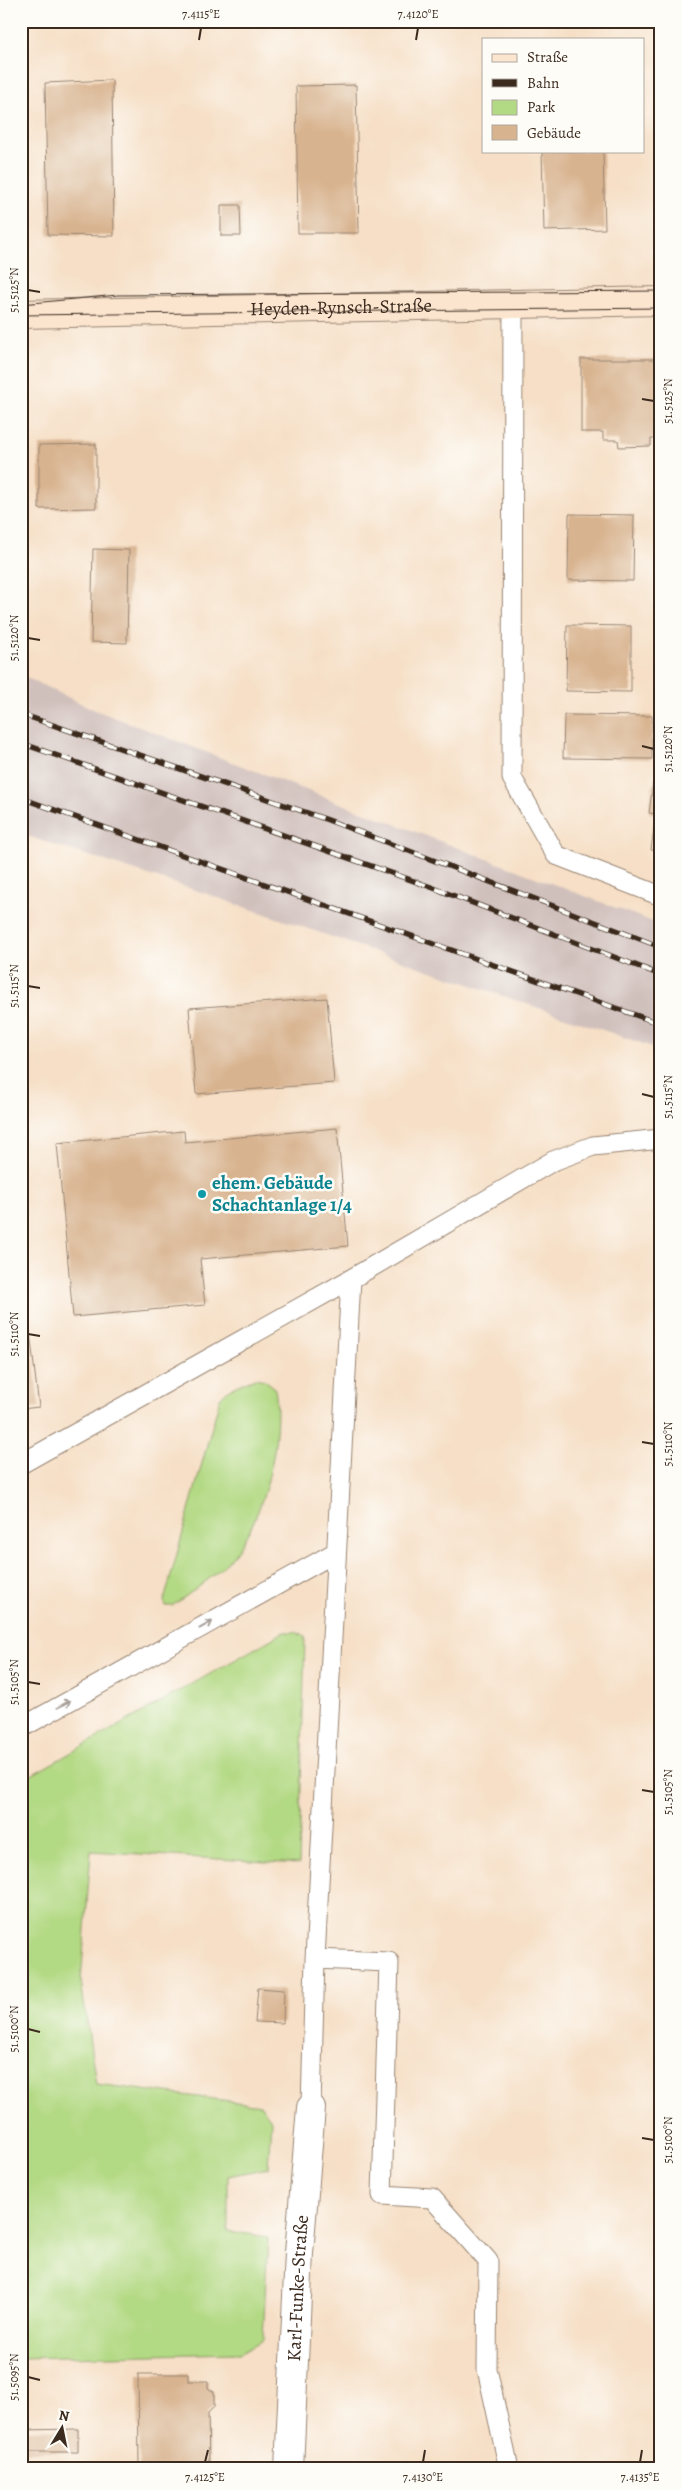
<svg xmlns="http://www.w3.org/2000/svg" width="682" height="2490" viewBox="0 0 682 2490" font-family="Alegreya,serif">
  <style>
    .industrial { fill: #d0c0bc }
    .green { fill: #b2d983; stroke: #768250 }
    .building { fill: #d8b38f }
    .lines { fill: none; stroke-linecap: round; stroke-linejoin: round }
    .lane-casing { stroke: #988472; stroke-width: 21 }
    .street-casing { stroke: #988472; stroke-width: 30 }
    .secondary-casing { stroke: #988472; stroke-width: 30 }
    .lane { stroke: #fff; stroke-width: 19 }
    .street { stroke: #fff; stroke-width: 28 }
    .secondary { stroke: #fbe5cf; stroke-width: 28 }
    .tram { stroke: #3b2a1e; stroke-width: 1 }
    .rail-casing { stroke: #3b2a1e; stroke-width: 5.5 }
    .rail { stroke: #fdfcf7; stroke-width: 4; stroke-dasharray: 11; stroke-linecap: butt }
    .oneway { stroke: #a79f9a }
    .ticks { fill: none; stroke: #3b2a1e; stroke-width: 2 }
    .culture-dot { fill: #0f9aa8; stroke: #fdfcf7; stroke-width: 2 }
    .labels { text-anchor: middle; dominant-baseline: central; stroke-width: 5; stroke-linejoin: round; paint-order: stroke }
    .street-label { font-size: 19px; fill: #3b2a1e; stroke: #fdfcf7 }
    .culture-label { font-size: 19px; font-weight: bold; fill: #0d838f; stroke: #fdfcf7; text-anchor: start }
    .neatline { fill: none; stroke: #3b2a1e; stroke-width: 2 }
    .ticks-label { font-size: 12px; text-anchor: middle; fill: #3b2a1e }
  </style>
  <rect width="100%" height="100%" fill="#fdfcf7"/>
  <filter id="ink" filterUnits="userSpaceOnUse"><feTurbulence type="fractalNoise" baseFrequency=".02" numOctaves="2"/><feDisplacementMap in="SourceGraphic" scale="10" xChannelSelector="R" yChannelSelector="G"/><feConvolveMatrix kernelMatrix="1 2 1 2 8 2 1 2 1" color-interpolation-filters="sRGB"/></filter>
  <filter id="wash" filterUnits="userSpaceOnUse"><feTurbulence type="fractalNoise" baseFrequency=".0096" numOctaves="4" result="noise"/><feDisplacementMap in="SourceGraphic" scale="20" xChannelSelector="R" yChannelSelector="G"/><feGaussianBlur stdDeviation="1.12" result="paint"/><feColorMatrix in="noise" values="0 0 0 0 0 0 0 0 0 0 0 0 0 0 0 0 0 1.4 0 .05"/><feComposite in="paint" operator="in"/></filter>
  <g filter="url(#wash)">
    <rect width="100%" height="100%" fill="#f6dfc6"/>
    <path class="industrial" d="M21,675L95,710L661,925V1050L204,893L21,834Z"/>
    <path class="green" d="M255,1378L265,1380L275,1388C283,1438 265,1519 231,1558C214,1577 192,1592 172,1606H166L164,1601L220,1398L229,1389Z
      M284,1632H296L305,1637L299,1864L91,1851L81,1981L96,2084L261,2105L271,2120L268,2168L228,2176V2231L268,2237L263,2340L239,2353L21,2358V1781Z"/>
    <g id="blocks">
      <path class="building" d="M112,80L114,236L48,235L45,83Z
        M356,85L359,233H298L296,86Z
        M542,151H603L605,229L544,231Z
        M221,205H240L241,236H221Z
        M581,359H661V439H651V446L619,447L618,440H603V432H581Z
        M96,444V508L39,509V445Z
        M569,514L634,515L633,581L568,580Z
        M93,549L129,550L127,643L91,642Z
        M567,625L631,626V692L566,691Z
        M564,715L652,716V759L563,758Z
        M653,783L661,784V851L651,850L656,814L649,813Z
        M327,998L334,1083L196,1094L189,1008Z
        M337,1128L348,1246L200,1259L205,1305L73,1317L57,1143L184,1131L185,1142Z
        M21,1258L39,1407L21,1409Z
        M258,1988L284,1990L283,2023L255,2022Z
        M138,2374H188V2381H208V2388L214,2392V2407L208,2413L209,2463L216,2469H139Z
        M78,2429V2452H21V2430Z"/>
    </g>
  </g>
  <g filter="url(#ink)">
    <use href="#blocks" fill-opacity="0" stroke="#988472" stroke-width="1"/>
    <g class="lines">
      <g class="lane-casing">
        <path id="lane" d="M513,303L512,778L556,855L661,896
          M21,1464L351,1279L553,1161L593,1146L661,1139
          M21,1728L336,1552
          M315,1959L389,1962L382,2195L432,2198L488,2261L487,2369L509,2469
          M311,2108L315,1959L351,1279"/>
      </g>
      <g class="street-casing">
        <g id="street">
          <path id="s1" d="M289,2469L299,2253L311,2108"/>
        </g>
      </g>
      <g class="secondary-casing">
        <g id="secondary">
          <path id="s2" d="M21,314L661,301"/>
        </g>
      </g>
      <use href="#lane" class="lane"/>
      <use href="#street" class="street"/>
      <use href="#secondary" class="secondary"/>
      <path class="tram" d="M21,304L118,295L661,291
        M21,315L661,308"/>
      <g class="rail-casing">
        <path id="rail" d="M21,714L328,820L661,947
          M21,743L431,887L661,975
          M21,798L661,1024"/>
      </g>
      <use href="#rail" class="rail"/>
    </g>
    <defs><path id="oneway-shaft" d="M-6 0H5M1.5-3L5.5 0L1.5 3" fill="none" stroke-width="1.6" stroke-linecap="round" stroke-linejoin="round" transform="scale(1.25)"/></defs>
    <g class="oneway">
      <use href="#oneway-shaft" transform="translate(206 1625) rotate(-29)"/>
      <use href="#oneway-shaft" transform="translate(64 1704) rotate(-29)"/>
    </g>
  </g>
  <path class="ticks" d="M199,40L201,28M416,40L418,28M28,290L40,292M642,399L654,401M28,638L40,640M642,746L654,749M28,986L40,988M642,1094L654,1097M28,1334L40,1336M642,1442L654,1444M28,1682L40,1684M642,1790L654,1792M28,2029L40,2032M642,2138L654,2140M28,2377L40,2380M205,2462L208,2450M423,2462L425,2450M640,2462L642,2450"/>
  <circle class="culture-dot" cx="202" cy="1194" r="5"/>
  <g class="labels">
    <g class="street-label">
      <text stroke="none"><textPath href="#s2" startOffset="320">Heyden-Rynsch-Straße</textPath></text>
      <text stroke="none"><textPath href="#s1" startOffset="181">Karl-Funke-Straße</textPath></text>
    </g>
    <g class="culture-label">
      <text x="212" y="1183">ehem. Gebäude<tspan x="212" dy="22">Schachtanlage 1/4</tspan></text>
    </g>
  </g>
  <rect width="682" height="2490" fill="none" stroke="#fdfcf7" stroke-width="55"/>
  <rect x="482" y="38" width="162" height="115" fill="#fdfcf7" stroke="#afa8a0"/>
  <rect x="492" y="54" width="25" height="8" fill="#fbe5cf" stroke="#afa8a0"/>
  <text x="527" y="62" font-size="15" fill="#3b2a1e">Straße</text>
  <rect x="492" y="79" width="25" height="8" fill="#3b2a1e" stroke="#afa8a0"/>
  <text x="527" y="88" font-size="15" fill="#3b2a1e">Bahn</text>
  <rect x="492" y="100" width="25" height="15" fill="#b2d983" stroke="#afa8a0"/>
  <text x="527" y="112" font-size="15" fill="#3b2a1e">Park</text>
  <rect x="492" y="125" width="25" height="15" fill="#d8b38f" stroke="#afa8a0"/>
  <text x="527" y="138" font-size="15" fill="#3b2a1e">Gebäude</text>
  <g transform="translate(62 2428) rotate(10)" stroke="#fdfcf7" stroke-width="4" paint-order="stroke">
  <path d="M0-4L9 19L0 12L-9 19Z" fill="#3b2a1e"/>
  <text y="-8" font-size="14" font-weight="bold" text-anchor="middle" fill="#3b2a1e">N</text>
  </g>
  <rect x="28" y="28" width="626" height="2434" class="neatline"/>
  <g class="ticks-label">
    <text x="201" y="18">7.4115°E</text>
    <text x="418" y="18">7.4120°E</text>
    <text transform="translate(14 290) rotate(-90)" y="4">51.5125°N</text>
    <text transform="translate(668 401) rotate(-90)" y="4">51.5125°N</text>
    <text transform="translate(14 638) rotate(-90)" y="4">51.5120°N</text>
    <text transform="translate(668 749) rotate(-90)" y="4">51.5120°N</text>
    <text transform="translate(14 986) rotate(-90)" y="4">51.5115°N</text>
    <text transform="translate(668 1097) rotate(-90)" y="4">51.5115°N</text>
    <text transform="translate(14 1334) rotate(-90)" y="4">51.5110°N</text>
    <text transform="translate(668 1444) rotate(-90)" y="4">51.5110°N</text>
    <text transform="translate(14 1682) rotate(-90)" y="4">51.5105°N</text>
    <text transform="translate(668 1792) rotate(-90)" y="4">51.5105°N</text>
    <text transform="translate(14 2029) rotate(-90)" y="4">51.5100°N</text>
    <text transform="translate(668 2140) rotate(-90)" y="4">51.5100°N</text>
    <text transform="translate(14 2377) rotate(-90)" y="4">51.5095°N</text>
    <text x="205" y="2481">7.4125°E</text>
    <text x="423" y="2481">7.4130°E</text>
    <text x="640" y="2481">7.4135°E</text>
  </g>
</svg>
